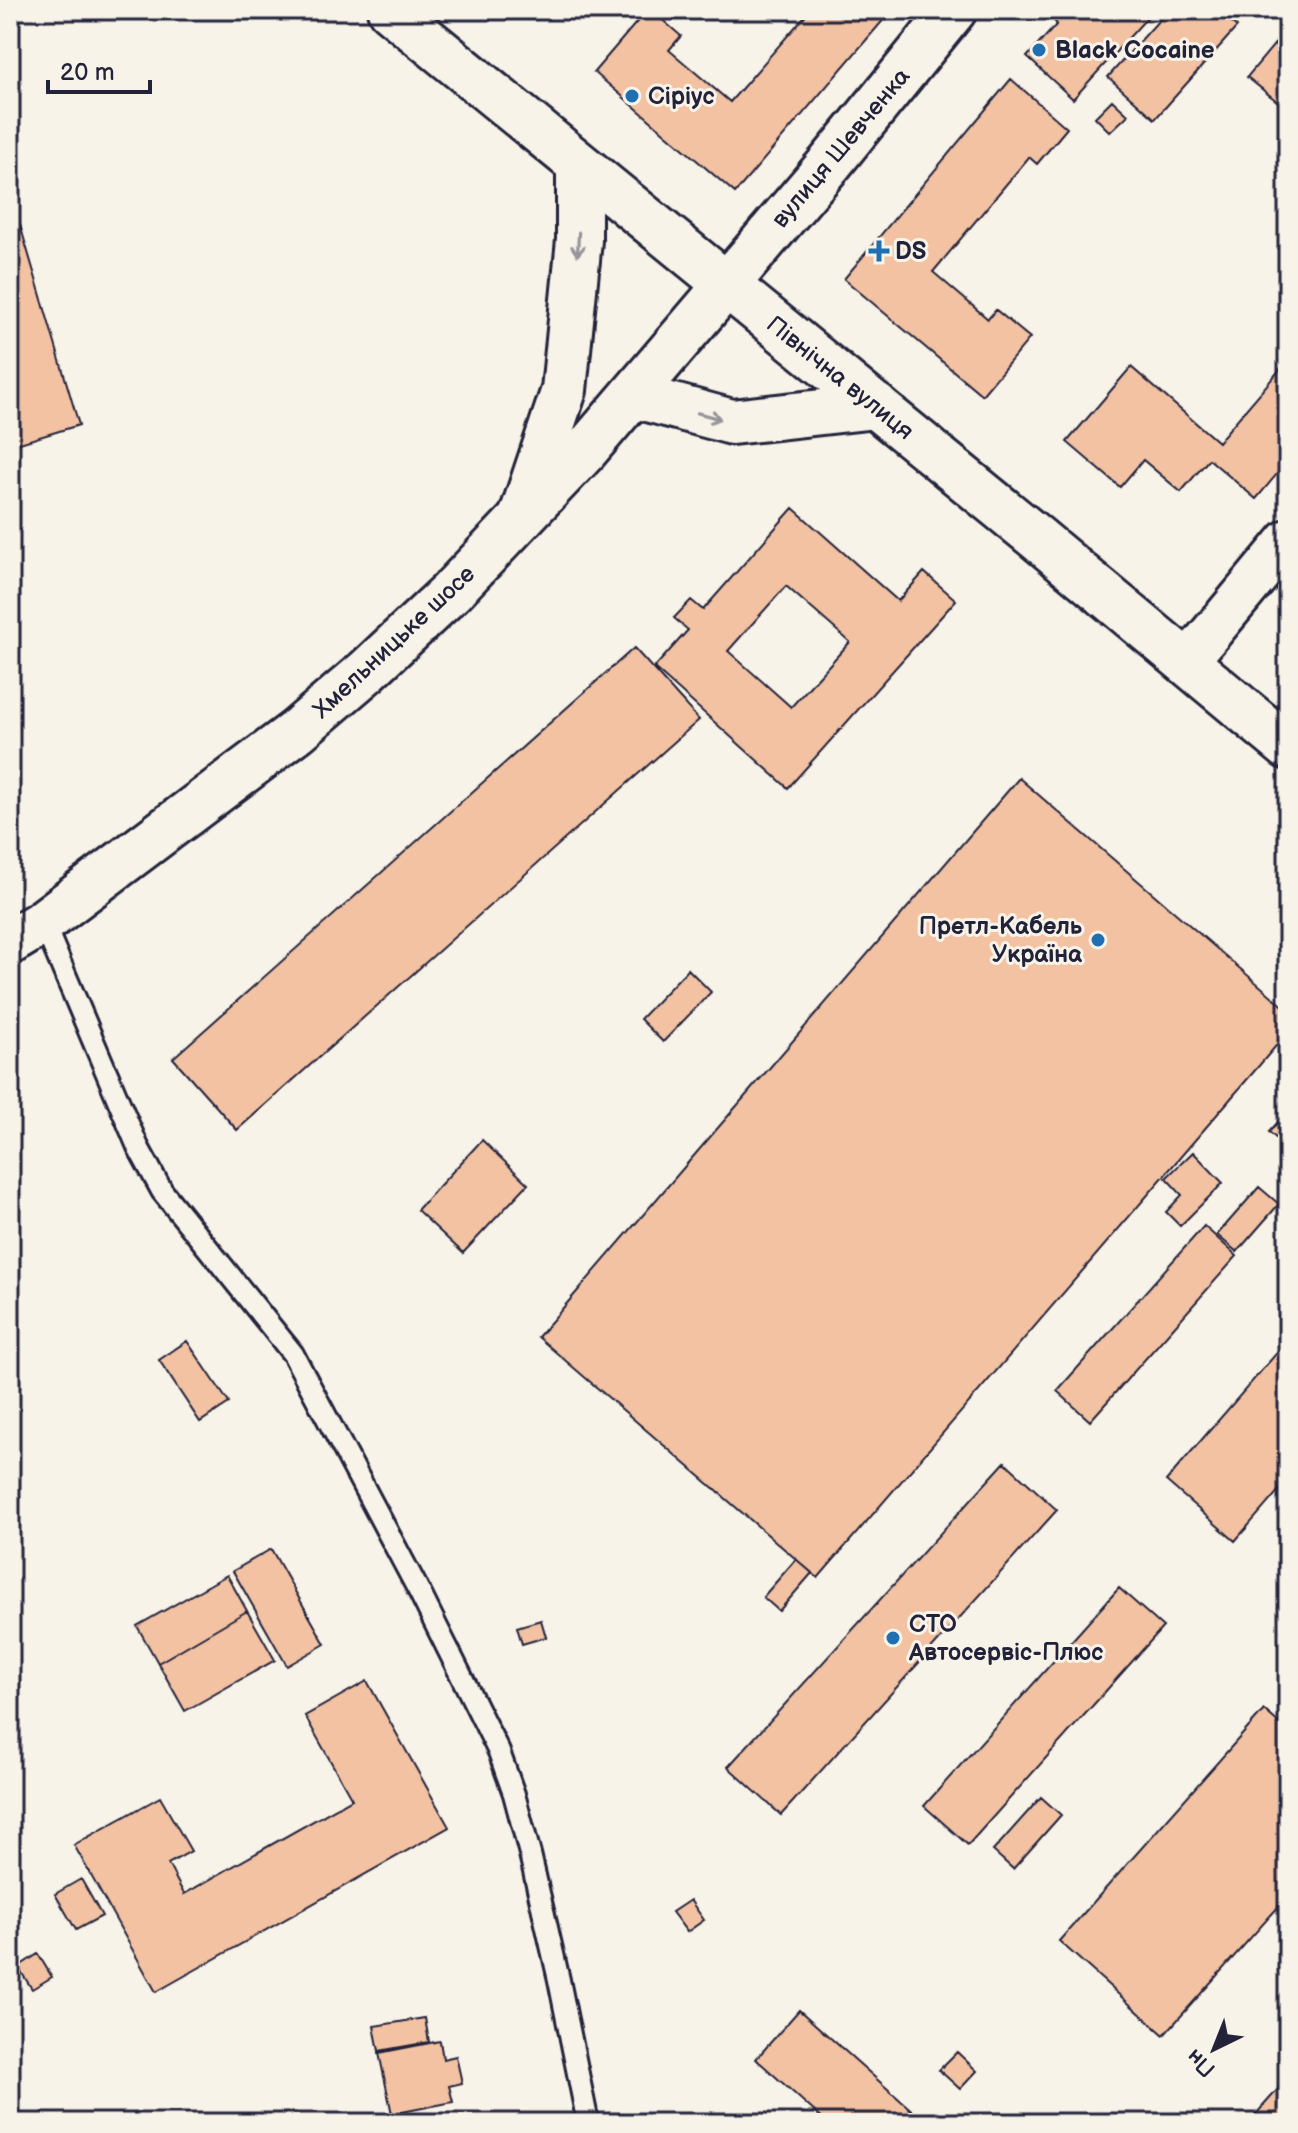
<svg xmlns="http://www.w3.org/2000/svg" width="1298" height="2133" viewBox="0 0 1298 2133" font-family="'Balsamiq Sans',sans-serif">
  <style>
    .building { fill: #f3c2a3; stroke: #22223b; stroke-width: 2; fill-rule: evenodd }
    .lines { fill: none; stroke-linecap: round; stroke-linejoin: round }
    .service-casing { stroke: #22223b; stroke-width: 26 }
    .minor-casing { stroke: #22223b; stroke-width: 46 }
    .tertiary-casing { stroke: #22223b; stroke-width: 50 }
    .secondary-casing { stroke: #22223b; stroke-width: 50 }
    .service { stroke: #f7f3e8; stroke-width: 20 }
    .minor { stroke: #f7f3e8; stroke-width: 40 }
    .tertiary { stroke: #f7f3e8; stroke-width: 44 }
    .secondary { stroke: #f7f3e8; stroke-width: 44 }
    .oneway { stroke: #97959a }
    .poi-dot { fill: #1f6fb2; stroke: #f7f3e8; stroke-width: 3 }
    .labels { text-anchor: middle; dominant-baseline: central; stroke-width: 6; stroke-linejoin: round; paint-order: stroke }
    .poi-label { font-size: 24px; font-weight: bold; fill: #22223b; stroke: #f7f3e8; text-anchor: start }
    .street-label { font-size: 24px; fill: #22223b; stroke: #f7f3e8 }
  </style>
  <rect width="100%" height="100%" fill="#f7f3e8"/>
  <filter id="ink" filterUnits="userSpaceOnUse"><feTurbulence type="fractalNoise" baseFrequency=".0125" numOctaves="2"/><feDisplacementMap in="SourceGraphic" scale="16" xChannelSelector="R" yChannelSelector="G"/><feConvolveMatrix kernelMatrix="1 2 1 2 8 2 1 2 1" color-interpolation-filters="sRGB"/></filter>
  <g filter="url(#ink)">
    <path class="building" d="M647,10H651L681,36L669,50L730,102L810,10H892L735,193L594,72Z
      M1044,10H1154L1073,99L1027,57L1057,24Z
      M1168,10H1217L1237,27L1155,119L1108,77Z
      M1288,28V110L1247,77Z
      M1011,79L1067,128L1037,164L1029,157L933,272L988,319L996,310L1030,338L982,395L844,279Z
      M1112,100L1128,115L1110,132L1095,117Z
      M10,191L79,425L10,446Z
      M1288,360V461L1256,499L1209,459L1181,492L1143,460L1120,487L1067,442L1131,367L1218,442Z
      M793,508L898,601L924,572L956,600L788,788L654,668L688,630L674,618L691,600L703,610ZM786,586L850,642L791,707L728,651Z
      M634,648L699,720L237,1130L173,1058Z
      M1019,778L1288,1010V1032L818,1578L538,1337Z
      M688,969L711,992L663,1042L640,1019Z
      M1288,1111V1149L1269,1132Z
      M482,1140L528,1184L463,1253L417,1210Z
      M1193,1152L1223,1183L1180,1226L1166,1212L1182,1195L1166,1178Z
      M1259,1187L1279,1204L1237,1252L1217,1235Z
      M10,1196L19,1210L10,1215Z
      M1204,1226L1237,1256L1090,1421L1057,1391Z
      M1288,1340V1480L1235,1541L1166,1481Z
      M187,1341L229,1403L200,1422L159,1360Z
      M1005,1462L1057,1510L781,1815L728,1767Z
      M271,1549L325,1644L287,1666L233,1571Z
      M796,1559L812,1573L779,1611L763,1597Z
      M227,1575L247,1611L158,1663L137,1626Z
      M1119,1588L1163,1627L968,1845L924,1806Z
      M247,1611L275,1660L185,1711L158,1663Z
      M541,1620L546,1637L522,1644L517,1627Z
      M367,1681L449,1827L156,1992L74,1845L160,1797L191,1851L168,1864L184,1894L352,1799L305,1716Z
      M1264,1710L1288,1731V1896L1164,2035L1059,1941Z
      M1041,1797L1061,1815L1013,1869L993,1851Z
      M81,1879L102,1916L76,1930L55,1894Z
      M690,1900L704,1920L687,1932L672,1912Z
      M38,1954L52,1977L32,1989L18,1967Z
      M799,2010L926,2123H827L756,2059Z
      M425,2018L429,2042L379,2051L374,2026Z
      M440,2041L443,2059L456,2056L462,2083L449,2086L453,2102L392,2114L379,2053Z
      M957,2052L977,2071L960,2089L939,2070Z
      M1288,2078V2123H1248Z"/>
    <g class="lines">
      <g class="service-casing">
        <path id="service" d="M43,922L138,1147L162,1191L293,1354L420,1593L499,1752L514,1794L530,1854L559,1980L588,2123"/>
      </g>
      <g class="minor-casing">
        <path id="minor" d="M1186,663L1288,540"/>
      </g>
      <g class="tertiary-casing">
        <path id="tertiary" d="M10,942L43,922L297,731L367,671L451,592L585,451L831,162L954,10"/>
      </g>
      <g class="secondary-casing">
        <path id="secondary" d="M390,10L1037,538L1288,747
          M633,395L732,422L876,406
          M521,518L564,390L579,240V166"/>
      </g>
      <use href="#service" class="service"/>
      <use href="#minor" class="minor"/>
      <use href="#tertiary" class="tertiary"/>
      <use href="#secondary" class="secondary"/>
    </g>
    <defs><path id="oneway-shaft" d="M-6 0H5M1.5-3L5.5 0L1.5 3" fill="none" stroke-width="1.6" stroke-linecap="round" stroke-linejoin="round" transform="scale(2)"/></defs>
    <g class="oneway">
      <use href="#oneway-shaft" transform="translate(578 244) rotate(93)"/>
      <use href="#oneway-shaft" transform="translate(709 416) rotate(15)"/>
    </g>
  </g>
  <g class="poi-dot">
    <circle cx="1039" cy="50" r="8"/>
    <circle cx="632" cy="96" r="8"/>
    <path d="M875 239h8v8h8v8h-8v8h-8v-8h-8v-8h8z"/>
    <circle cx="1098" cy="940" r="8"/>
    <circle cx="893" cy="1638" r="8"/>
  </g>
  <g class="labels">
    <g class="poi-label">
      <text x="1055" y="50">Black Cocaine</text>
      <text x="648" y="96">Сіріус</text>
      <text x="895" y="251">DS</text>
      <text x="1082" y="926" text-anchor="end">Претл-Кабель<tspan x="1082" dy="28">Україна</tspan></text>
      <text x="909" y="1624">СТО<tspan x="909" dy="28">Автосервіс-Плюс</tspan></text>
    </g>
    <g class="street-label">
      <text transform="translate(841 148) rotate(-50)">вулиця Шевченка</text>
      <text transform="translate(840 378) rotate(39)">Північна вулиця</text>
      <text transform="translate(394 642) rotate(-43)">Хмельницьке шосе</text>
    </g>
  </g>
  <rect width="1298" height="2133" fill="none" stroke="#f7f3e8" stroke-width="40"/>
  <rect x="20" y="20" width="1258" height="2093" fill="none" stroke="#22223b" stroke-width="3" filter="url(#ink)"/>
  <g transform="translate(1214 2049) rotate(223)" stroke="#f7f3e8" stroke-width="6" paint-order="stroke">
  <path d="M0-6L14 30L0 20L-14 30Z" fill="#22223b"/>
  <text y="-12" font-size="22" font-weight="bold" text-anchor="middle" fill="#22223b">Пн</text>
  </g>
  <path d="M48 80v12h102v-12" fill="none" stroke="#22223b" stroke-width="4"/>
  <text x="60" y="80" font-size="24" fill="#22223b" stroke="#f7f3e8" stroke-width="6" paint-order="stroke">20 m</text>
</svg>
